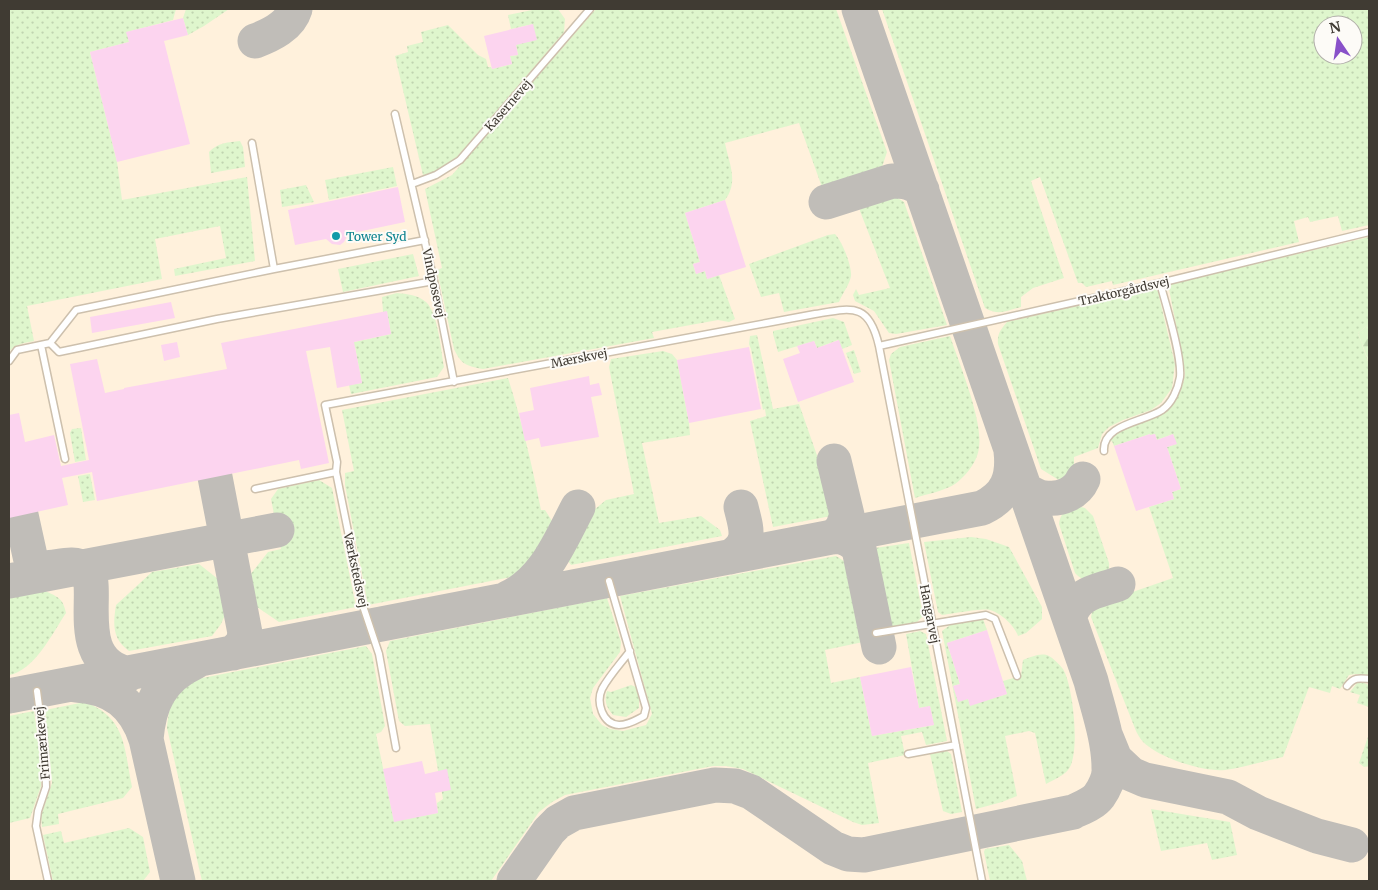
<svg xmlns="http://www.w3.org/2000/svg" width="1378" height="890" viewBox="0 0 1378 890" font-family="Merriweather,serif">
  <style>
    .built { fill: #fff1dc; fill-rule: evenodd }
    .grass { fill: url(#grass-dots); fill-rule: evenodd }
    .forest { fill: url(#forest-firs) }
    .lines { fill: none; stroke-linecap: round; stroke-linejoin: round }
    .taxiway { stroke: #c0bdb8; stroke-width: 35 }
    .building { fill: #fcd4ef }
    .service-casing { stroke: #cdc0ad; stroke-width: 9 }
    .service { stroke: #fff; stroke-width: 6 }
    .culture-dot { fill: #0f9aa8; stroke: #fdfbf7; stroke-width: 2 }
    .labels { text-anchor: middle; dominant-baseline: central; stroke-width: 4; stroke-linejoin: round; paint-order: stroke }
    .street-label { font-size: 12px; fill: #403b33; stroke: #fdfbf7 }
    .culture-label { font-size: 12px; fill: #0d838f; stroke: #fdfbf7; text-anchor: start }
  </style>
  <defs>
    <pattern id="grass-dots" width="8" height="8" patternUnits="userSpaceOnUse" patternTransform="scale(1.25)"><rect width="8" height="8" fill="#dff6cd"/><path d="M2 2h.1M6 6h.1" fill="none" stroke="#c0d4b0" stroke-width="1.8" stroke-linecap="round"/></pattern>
    <pattern id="forest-firs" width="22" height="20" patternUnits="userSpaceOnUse" patternTransform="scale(1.25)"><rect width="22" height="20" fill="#dff6cd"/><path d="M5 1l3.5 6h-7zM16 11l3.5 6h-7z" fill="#c0d4b0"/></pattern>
  </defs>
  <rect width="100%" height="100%" fill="#fdfbf7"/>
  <path class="built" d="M9,9H1369V881H9ZM1323,25H1353V55H1323Z"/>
  <path class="grass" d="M9,9H176L173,20L127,32L129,42L90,52L117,162L122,200L247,177L255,261L175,276L174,269L226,258L220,226L155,239L162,279L27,306L34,341C24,343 15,344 9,352Z
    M186,9H229L204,26L188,35L183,18Z
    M537,9H558L565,19L564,32L457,157L434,172L423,175L395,56L408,52L407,46L423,42L421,32L448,25L478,55L486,59L488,67H491L492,69L512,64L510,56L518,55L516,45L533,24L511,29L508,15Z
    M596,9H836L887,152L882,167L871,175L823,190L799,123L725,143C729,164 739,181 725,200L685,213L700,262L693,264L696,274L705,271L707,279L719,275L735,319L729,322L718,320L652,332L654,338L483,369C466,366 461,364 454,349L437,270L442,268L425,189L452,175Z
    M882,9H1369V225L1342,231L1338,216L1310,222L1308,217L1294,221L1299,242L1113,285L1112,281L1086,287L1082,283H1078L1040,177L1031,181L1064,278L1033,288L1021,297V307C1006,311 999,316 985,308ZM1323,25H1353V55H1323Z
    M240,141L243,147L245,167L211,173L209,152C217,143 229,142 240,141Z
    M393,167L397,186L329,200L325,180Z
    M306,185L314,202L282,207L280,190Z
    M873,194H891L904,202L947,325L896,334L889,333L874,311L855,301L853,295L856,289L859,295L890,288L860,211C862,202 865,198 873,194Z
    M835,234C842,241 852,266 851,276C850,284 842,294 839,302L784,312L779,293L761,297L749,264L828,235Z
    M1369,237V324L1358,333L1369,364V675L1356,674L1349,675L1340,689L1332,686L1330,693L1309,687L1283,757C1264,761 1245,767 1225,770C1204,772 1164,759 1148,746C1142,742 1139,737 1136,731L1091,617L1093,608L1098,604L1173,578L1149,507L1174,499L1172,492L1181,489L1167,447L1176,444L1173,434L1157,440L1155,434L1150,435V434L1114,446L1112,441L1109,442L1114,433L1162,413L1171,406L1178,395L1183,384L1185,374L1183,360L1169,289L1171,284Z
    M413,254L419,276L343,292L338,269Z
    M1157,288L1175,364L1172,388L1161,403L1151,410L1123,420L1109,427L1102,434L1098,448L1074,457V469L1068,480L1062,482L1041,469L998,344C997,334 1001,329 1007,322Z
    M397,293C407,294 418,295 426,302C438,313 441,350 444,367L437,377L351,394L349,385L362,383L355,347L350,343L391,334L387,312H383L382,297Z
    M833,318L844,322L852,345L842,349L838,340L817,348L814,341L778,352L773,334V331Z
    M757,335L773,409L799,404L820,464L831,516L773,527L750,421L766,416L765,409L763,410L751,349L749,344L750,336Z
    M950,336C959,363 983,420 979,447C978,461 966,476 955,484C944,491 927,494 915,498L889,360L891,354L900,347Z
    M854,350L861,372L854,374L846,353Z
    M663,351L672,354L677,360L689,423L690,435L642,443L659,523L701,516L720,530L722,536L571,565L566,558L594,510L606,500L634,494L609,367L611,359Z
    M508,378C522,422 532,465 541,510H545L552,521L528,566L516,576L368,605L345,485V473L354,471L342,410Z
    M81,428L86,460L75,462L70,433L72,429Z
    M90,474L95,500L83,502L78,476Z
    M319,480L332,488L356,607L279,622L257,607L250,575L268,552L281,549L271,499L278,489Z
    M1077,506L1085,508L1093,516L1109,563C1111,585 1087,587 1075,573L1059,524C1060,513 1067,509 1077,506Z
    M971,537L986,539L1009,547L1042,607V619L1026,633L1018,636C1015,626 1001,613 990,610C982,608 952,614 942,615L938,612L924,542Z
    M909,543L923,616L917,622L891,627L875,548Z
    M836,556L844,561L863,642L825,650L831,683L860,677L872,736L934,725L930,706L919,708L906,634L920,631L926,634L947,741L926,745L922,732L901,736L905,755L868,763L879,823L862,825L853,822L743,769L726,766H713L565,795L552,802L539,812L491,881H202L167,728C169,707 172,696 187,681L366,646L372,654L385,726L381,732L376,734L394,821L438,813L437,803L443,799L430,724L405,726L399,721L386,651L390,641L607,598L621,642L620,652L593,688L590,698L593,714L602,725L610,729L623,731L646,725L652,714L620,596Z
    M199,564L218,579L225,615L221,624L212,636L129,651C112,639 113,624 116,605L152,572Z
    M45,591C58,597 63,598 66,613C52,634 34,671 9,675V598Z
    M983,619L987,630L947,643L960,684L953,686L968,699L970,705L1007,694L1003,681L1021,676L1023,660C1031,657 1041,652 1049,656C1053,658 1060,665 1063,669C1073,685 1081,755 1068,770C1063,776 1053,780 1046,784L1035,733L1029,731L1005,736L1017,796L1002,802L976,809L942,631L950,625Z
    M1362,682L1369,685V707L1357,703L1360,695L1350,692L1357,683Z
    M631,685L636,687L639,696V708L626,717L613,715C606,707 604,701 607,691L611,692Z
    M85,702C127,718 124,749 132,787L123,798L58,814L59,824L42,827L41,816L52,783L45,710Z
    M34,711L41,761V786L30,818L9,823V716Z
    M1369,734V766L1364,767L1359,763Z
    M947,751L951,754L962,812L951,814L943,811L930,754Z
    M1151,809L1230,822L1237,855L1212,860L1207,843L1161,851Z
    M129,828L143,837L150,872L143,881H53L43,835L61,831L64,843Z
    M1009,845L1022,861L1027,881H990L984,852L985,849Z"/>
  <path class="forest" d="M1369,324V363L1358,333Z"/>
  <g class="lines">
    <path class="taxiway" d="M255,41C271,35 290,26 295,9
      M826,202L892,181C905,181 912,182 922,190
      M215,477L245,633L243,643L233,653
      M1024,489C1031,493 1038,498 1046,498C1061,500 1077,493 1083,479
      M21,515L32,565C48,574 69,558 85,569C104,582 68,662 129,674
      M837,536C847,538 853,541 859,549L879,647
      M833,537L842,529L847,515L834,461
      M730,557C753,543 746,528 741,507
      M9,581L277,530
      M508,598C545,581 560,541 578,507
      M1069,617C1078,592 1096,592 1118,584
      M76,685C113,687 135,705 146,739L178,881
      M9,696L982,508C1007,496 1014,478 1011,451
      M1106,737L1115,759L1131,774L1145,780L1228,797L1258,813L1317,836L1352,845
      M146,739C149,704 160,678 195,662
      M514,881L549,831L558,822L574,813L715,785L735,786L751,792L833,848L848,854L864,855L1073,812C1081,808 1093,804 1099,796C1104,789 1110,777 1109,768C1109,739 1098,709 1091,681L859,9"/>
  </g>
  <path class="building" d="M183,18L188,35L164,41L190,144L117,162L90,52L129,42L126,32Z
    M533,24L537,40L516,45L518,55L510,56L512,64L492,69L484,36Z
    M398,187L405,222L348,234L344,242L340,245L332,244L326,239L295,245L288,210Z
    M725,200L746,267L707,279L705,271L696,274L693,264L700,262L685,213Z
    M171,302L175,318L92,333L90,317Z
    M387,311L391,334L354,342L362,383L337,388L330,347L306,351L329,463L301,469L299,460L97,501L92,472L62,478L68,505L9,518V415L19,413L25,442L54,435L61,466L89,460L70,364L97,359L105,393L124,389V388L227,369L221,343Z
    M839,340L854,382L798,402L783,359L800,353L797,346L814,341L817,348Z
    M177,342L180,357L164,361L161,345Z
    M749,347L761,409L689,423L677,360Z
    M589,376L590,385L599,383L602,395L591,397L599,437L541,447L539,438L525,441L519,413L534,410L530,388Z
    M1150,434V435L1155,434L1157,440L1173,434L1177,444L1167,447L1181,489L1172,492L1174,499L1136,511L1114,446Z
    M987,630L1007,694L970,706L968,699L958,702L953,686L960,684L947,643Z
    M911,667L919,708L930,706L934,725L872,736L860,677Z
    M422,761L425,774L447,769L451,790L435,793L438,813L394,822L383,769Z"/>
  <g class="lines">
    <g class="service-casing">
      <path id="service" d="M395,114L434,281L454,382
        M252,143L274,269
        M412,184L436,175L460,160L590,9
        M50,343L59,352L217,319L434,281
        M41,345L65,459
        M879,346L1160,283L1369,232
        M9,361L17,350L50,343L76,310L274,269L425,240
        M1104,451C1102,424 1144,422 1162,410C1172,403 1178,389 1180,377C1182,356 1166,305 1160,283
        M336,472L337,462L325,405L815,314C852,308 869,302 879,346L982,881
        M255,489L336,472L363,606L379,654L396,748
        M609,581L646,708L644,716C636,720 629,725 619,725C602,724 596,702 602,689C609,676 621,663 630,651
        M876,633L986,615L995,619L1017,676
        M1347,686C1354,677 1359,678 1369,679
        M37,691L45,752L46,787L38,811L36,826L48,881
        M908,754L956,745"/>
    </g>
    <use href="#service" class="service"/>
  </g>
  <circle class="culture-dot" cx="336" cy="236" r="5"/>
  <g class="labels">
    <g class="street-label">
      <text transform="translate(508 105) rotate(-49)">Kasernevej</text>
      <text transform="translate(434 283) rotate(78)">Vindposevej</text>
      <text transform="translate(1124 291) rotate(-13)">Traktorgårdsvej</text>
      <text transform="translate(579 358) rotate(-11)">Mærskvej</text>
      <text transform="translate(356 570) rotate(78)">Værkstedsvej</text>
      <text transform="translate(930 614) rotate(79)">Hangarvej</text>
      <text transform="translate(42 743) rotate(-95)">Frimærkevej</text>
    </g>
    <g class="culture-label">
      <text x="346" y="236">Tower Syd</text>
    </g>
  </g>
  <rect width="1378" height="890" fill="none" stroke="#403b33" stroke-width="20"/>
  <g transform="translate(1338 40) rotate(347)"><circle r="24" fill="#fdfbf7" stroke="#b1aea9"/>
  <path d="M0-4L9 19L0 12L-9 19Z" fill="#8951c9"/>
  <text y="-8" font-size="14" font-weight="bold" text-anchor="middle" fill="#403b33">N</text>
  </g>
</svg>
